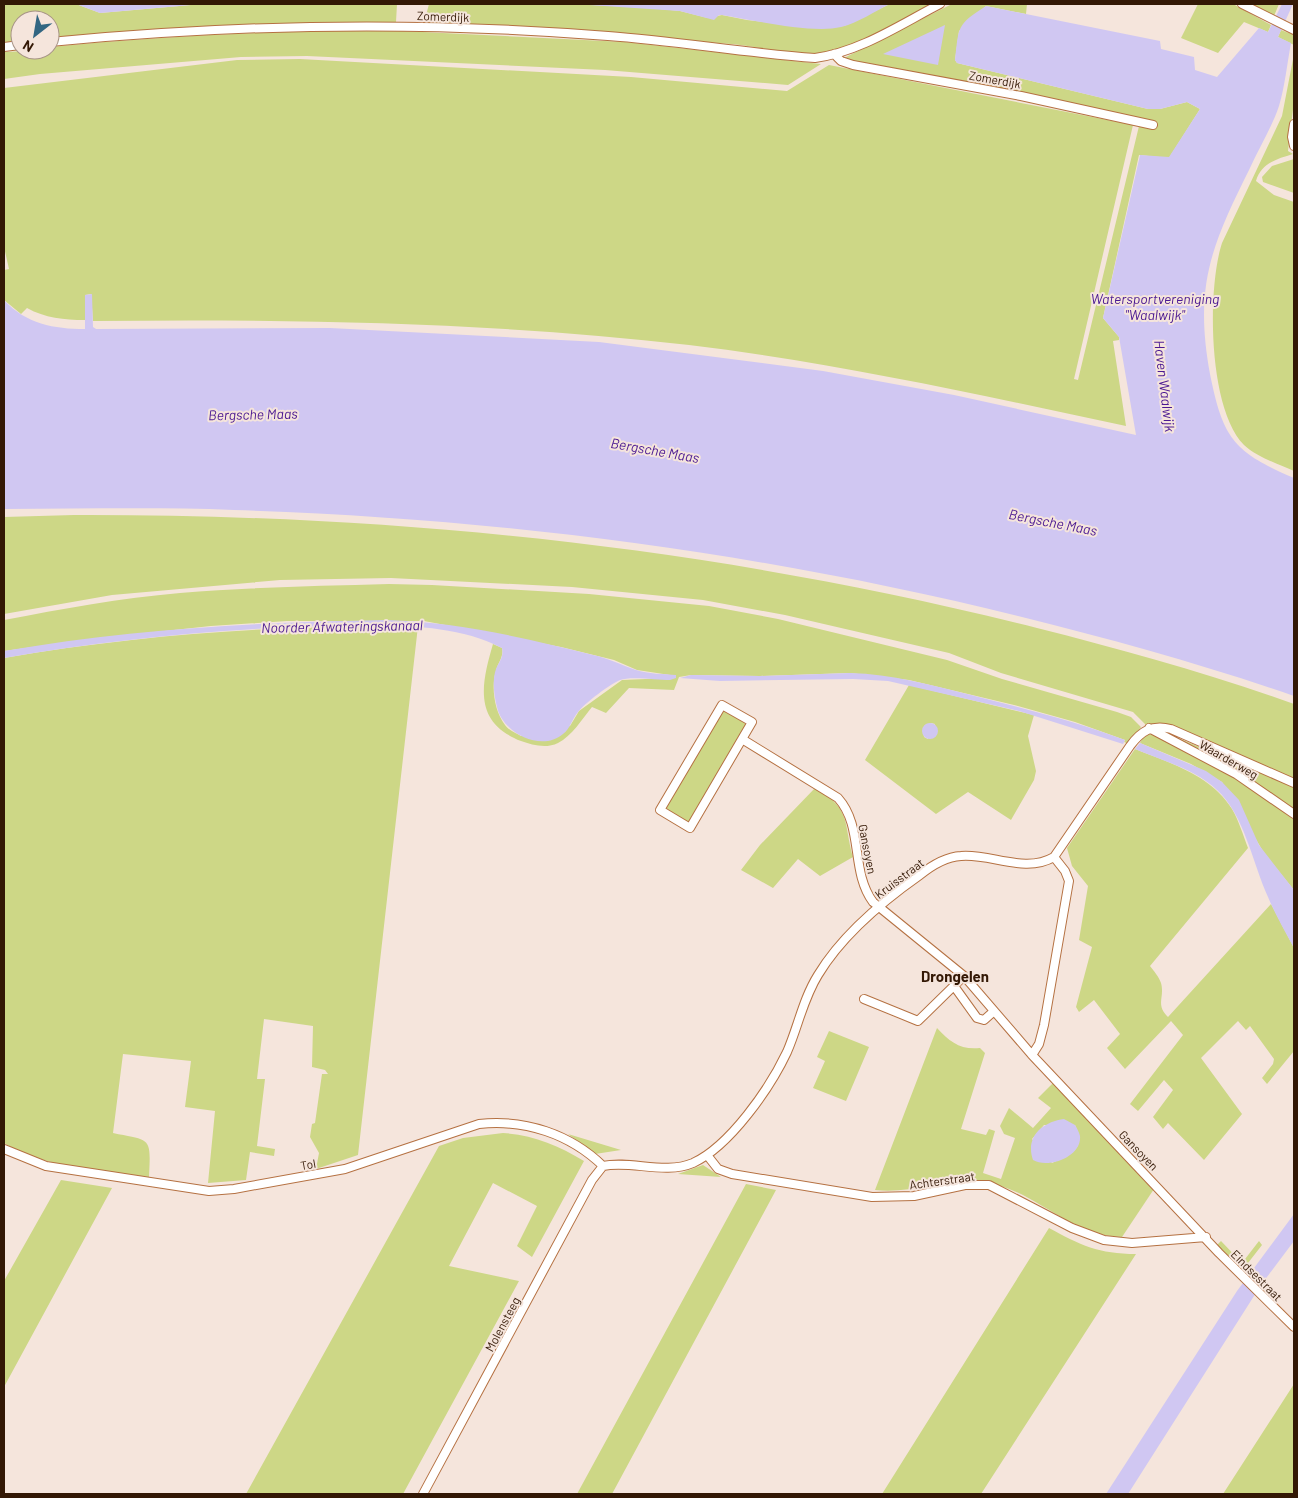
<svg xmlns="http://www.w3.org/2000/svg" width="1298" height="1498" viewBox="0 0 1298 1498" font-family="Barlow,sans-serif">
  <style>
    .green { fill: #cdd786; fill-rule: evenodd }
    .water { fill: #d0c7f2 }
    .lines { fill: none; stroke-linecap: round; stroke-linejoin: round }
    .minor-casing { stroke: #b57142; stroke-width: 10 }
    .minor { stroke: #fff; stroke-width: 8 }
    .labels { text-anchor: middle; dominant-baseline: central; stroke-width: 4; stroke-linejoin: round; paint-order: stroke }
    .street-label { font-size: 12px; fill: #331805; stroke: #f5e5dc }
    .water-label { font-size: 14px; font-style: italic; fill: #4b1992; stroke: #f5e5dc }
    .quarter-label { font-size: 15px; font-weight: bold; fill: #331805; stroke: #f5e5dc }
  </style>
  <rect width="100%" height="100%" fill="#f5e5dc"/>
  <path class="green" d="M4,4H76L100,13L202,4H397L396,22L321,23L50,39V20H20V41L4,42Z
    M429,4H574L650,8L680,11L708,18L722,15L747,20L818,28L844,26L890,4H936C901,22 864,46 825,53C803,57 756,46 731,44C629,36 527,28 424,23Z
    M952,4H1027L1026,14L986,6L959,31L955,60L957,63L1148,109H1160L1187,102L1200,109L1169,158L1139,155L1103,318L1119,337V340L1113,341L1126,426C981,395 837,363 689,345C491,322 291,319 93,321L91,294L85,295V320C64,320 45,318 27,308L21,314L4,300V270L9,269L4,247V88L237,60L300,59L631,77L787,91L829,65L1133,125L1074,379L1078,380L1139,126L1154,129L1155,125L838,61Z
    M1198,4H1233L1271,25L1268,32L1244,22L1218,53L1181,38Z
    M1250,4H1279L1274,16Z
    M381,30L625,42L821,64L788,85L605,70L307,56L241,57L40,74L4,79V52L50,50V47C160,36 270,31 381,30Z
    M1281,30L1294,35V45L1278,37Z
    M1294,54V101L1288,151L1293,154C1277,159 1261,163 1256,181L1274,195L1294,202V471C1278,464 1257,457 1244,445C1208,409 1207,289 1222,243L1282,116Z
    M1294,159V193L1263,182L1262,177L1272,166Z
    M74,515C399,514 722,548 1037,628C1124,650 1210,674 1294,704V780L1195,737L1147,726L1133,712L1001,673L949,653L785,615L703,600L572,587L391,578L280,580L112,595L4,614V517Z
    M389,584L432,585L589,594L709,606L778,619L947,660L1002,679L1117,712L1131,717L1141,727L1129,744L1124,742L1125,740L1075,722L1014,705L909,680L850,673L760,676L691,675L679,677L674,690L629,688L606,713L592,707C582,719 572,736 558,743C546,749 532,745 521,741C473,722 481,685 493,644L502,648C504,657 498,662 496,671C491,686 494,711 505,725C508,730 516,733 521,736L570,726L579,711L622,680L669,678L670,675L637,670L614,660L561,647L424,621H287L211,626L99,638L4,651V620C62,609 121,598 180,593C250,587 319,586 389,584Z
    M418,626L358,1155L316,1169L319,1153L310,1137L312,1124L315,1123L322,1074H328L325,1070L312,1067L313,1026L264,1019L257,1079H265L257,1146L275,1149L274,1156L250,1152L246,1180L208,1183L215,1111L185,1107L191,1061L123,1054L113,1133C151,1141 151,1136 149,1177C101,1171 46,1168 4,1143V658C141,634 279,625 418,626Z
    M909,685L1034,715L1028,736L1036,771L1034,780L1011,820L968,792L936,814L865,760ZM931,723L935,724L928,739L924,737L923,730L925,725Z
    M722,711H727L747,725L690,822L687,823L666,808Z
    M1164,732L1294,787V809L1244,775Z
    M1149,734L1156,736L1242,781L1294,820V890L1264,853L1222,782L1191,764L1140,743L1143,737Z
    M1135,749C1170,763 1211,775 1232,809C1239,821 1243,835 1248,848L1150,966C1154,971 1159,977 1161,983C1165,998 1155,1004 1168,1017L1271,904L1294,948V1051L1267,1084L1262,1078L1273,1064L1274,1059L1250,1026L1246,1030L1238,1021L1201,1058L1242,1114L1204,1160L1168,1123L1163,1129L1153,1117L1173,1090L1164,1080L1138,1111L1130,1104L1183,1035L1171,1021L1125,1069L1107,1048L1120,1034L1094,1000L1079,1012L1076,1007L1092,947L1079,940L1088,886L1072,866L1067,848Z
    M816,787C852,812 843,820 853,857L820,876L798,859L773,888L741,870L760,845Z
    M937,1028C950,1042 960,1050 980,1048L985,1053L961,1129L986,1135L989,1129L995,1131L983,1173L1001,1179L1015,1138L1004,1134L1000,1126L1009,1108L1033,1128L1051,1108L1038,1098L1053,1083L1154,1189L1122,1237C1070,1236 1037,1192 989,1183C951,1175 913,1195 875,1190ZM1044,1125H1075C1086,1149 1072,1154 1052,1163L1032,1139Z
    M829,1031L869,1047L846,1101L813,1088L825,1061L817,1057Z
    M503,1133C533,1135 558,1145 584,1161L532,1257L517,1246L537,1206L493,1183L449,1266L519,1281L403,1494H246L439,1146L463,1138Z
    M568,1134L621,1150L595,1154Z
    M703,1165L721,1177L678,1174Z
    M61,1180L112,1188L4,1387V1281Z
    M746,1184L776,1190L612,1494H577Z
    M1049,1228C1080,1245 1099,1254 1136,1254L981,1494H882Z
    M1221,1241L1242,1263L1259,1241L1262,1245L1241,1272L1216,1246Z
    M1294,1384V1494H1223Z"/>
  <path class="water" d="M76,4H202L100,13Z
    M574,4H890C875,11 858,23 841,27C813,34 752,20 722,15H719L714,20L680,11Z
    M1282,4H1293L1278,37L1291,43C1287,64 1285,86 1279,106C1272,127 1259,148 1250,168C1211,246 1194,286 1210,374C1223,439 1234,452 1294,478V696C1205,665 1114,640 1022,617C764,553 500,518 234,510C157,507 81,509 4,509V300C26,324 54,329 85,329V295L92,294L93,327L96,329L330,328L599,342L823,371L954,395L1136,435L1119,337L1103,318L1140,155L1169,157L1200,109L1187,102L1160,109H1148L957,63L955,60C959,27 956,25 986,6L1160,41L1161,49L1194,57L1195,70L1217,77L1259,28L1268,32Z
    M945,25L938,65L883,54Z
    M387,620C457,622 526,638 593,655C608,658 621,665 636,670C648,674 665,674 676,675V678L670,680C657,680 631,676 620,680C610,684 585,703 578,712C572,719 570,729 563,734C541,753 502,732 497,707C494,696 492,680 496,669C499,662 504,657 502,648C451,622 391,626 335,626C225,628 113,639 4,658V651C131,629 259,622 387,620Z
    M850,673C892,674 931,685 971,695C1023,708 1075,721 1125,740L1123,744L1019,711L888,681L853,679L720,681L680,678L691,675L760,676Z
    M922 731a8 8 0 1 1 16 0a8 8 0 1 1-16 0Z
    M1140,743L1206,771L1222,782L1239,800L1259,845L1294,890V948C1285,931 1275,914 1268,897C1253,864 1244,814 1217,790C1195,769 1163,761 1135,749Z
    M1064,1119L1075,1125C1077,1128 1079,1132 1080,1136C1082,1157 1048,1169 1033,1160C1025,1137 1042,1122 1064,1119Z
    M1294,1214V1241L1261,1285L1128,1494H1106L1237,1291Z"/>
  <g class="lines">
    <g class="minor-casing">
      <path id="minor" d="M1242,4L1294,30
        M50,42C236,24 422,21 608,36C677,41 746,53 815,58C860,52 901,24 940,4
        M4,47L20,45
        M834,54L841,61L853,65L1021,96L1153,125
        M1294,124L1292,137L1294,146
        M722,705L752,722L690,828L660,810Z
        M1149,728L1236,774L1294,814
        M742,739L838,798C864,827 850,871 873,902L964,976L1032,1055L1219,1253L1294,1327
        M954,986L977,1018L984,1020L993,1012
        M864,999L918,1021L964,976
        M1032,1055L1039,1044L1044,1025L1069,881L1065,871L1054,857
        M4,1149L46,1166L209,1191L234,1189L345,1169L479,1124C525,1119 570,1134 603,1166
        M707,1155L718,1169L732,1174L872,1197L914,1196L965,1185H989L1072,1228L1104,1240L1132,1243L1206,1237
        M603,1166C631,1160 665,1175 693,1163C730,1146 770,1088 787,1052C798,1027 803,999 818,975C842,935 883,901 920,875C931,866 946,857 961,856C990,853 1025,874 1054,857L1130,746C1141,731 1152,724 1171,729L1294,783
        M423,1494L592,1180L603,1166"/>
    </g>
    <use href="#minor" class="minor"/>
  </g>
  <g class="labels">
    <g class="street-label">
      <text transform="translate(443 16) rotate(2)">Zomerdijk</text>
      <text transform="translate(995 79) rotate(10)">Zomerdijk</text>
      <text transform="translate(1229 759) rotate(30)">Waarderweg</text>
      <text transform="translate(868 849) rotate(79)">Gansoyen</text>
      <text transform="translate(899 878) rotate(-37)">Kruisstraat</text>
      <text transform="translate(1139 1150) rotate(46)">Gansoyen</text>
      <text transform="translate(308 1164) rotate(-10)">Tol</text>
      <text transform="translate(942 1180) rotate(-8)">Achterstraat</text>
      <text transform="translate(1257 1275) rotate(45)">Eindsestraat</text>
      <text transform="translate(502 1324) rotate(-62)">Molensteeg</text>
    </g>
    <g class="water-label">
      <text x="1155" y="298">Watersportvereniging<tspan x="1155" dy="16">"Waalwijk"</tspan></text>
      <text transform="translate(1165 386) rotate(83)">Haven Waalwijk</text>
      <text transform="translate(253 414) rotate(-1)">Bergsche Maas</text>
      <text transform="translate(655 450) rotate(10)">Bergsche Maas</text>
      <text transform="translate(1053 522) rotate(11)">Bergsche Maas</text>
      <text transform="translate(342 626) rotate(-1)">Noorder Afwateringskanaal</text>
    </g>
    <g class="quarter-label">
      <text x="955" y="976">Drongelen</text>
    </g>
  </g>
  <rect width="1298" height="1498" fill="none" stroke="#331805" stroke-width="10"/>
  <g transform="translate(35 35) rotate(211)"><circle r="24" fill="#f5e5dc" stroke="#a79386"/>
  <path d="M0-4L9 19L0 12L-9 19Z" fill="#326682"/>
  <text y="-8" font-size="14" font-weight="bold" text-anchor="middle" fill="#331805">N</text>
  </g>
</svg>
